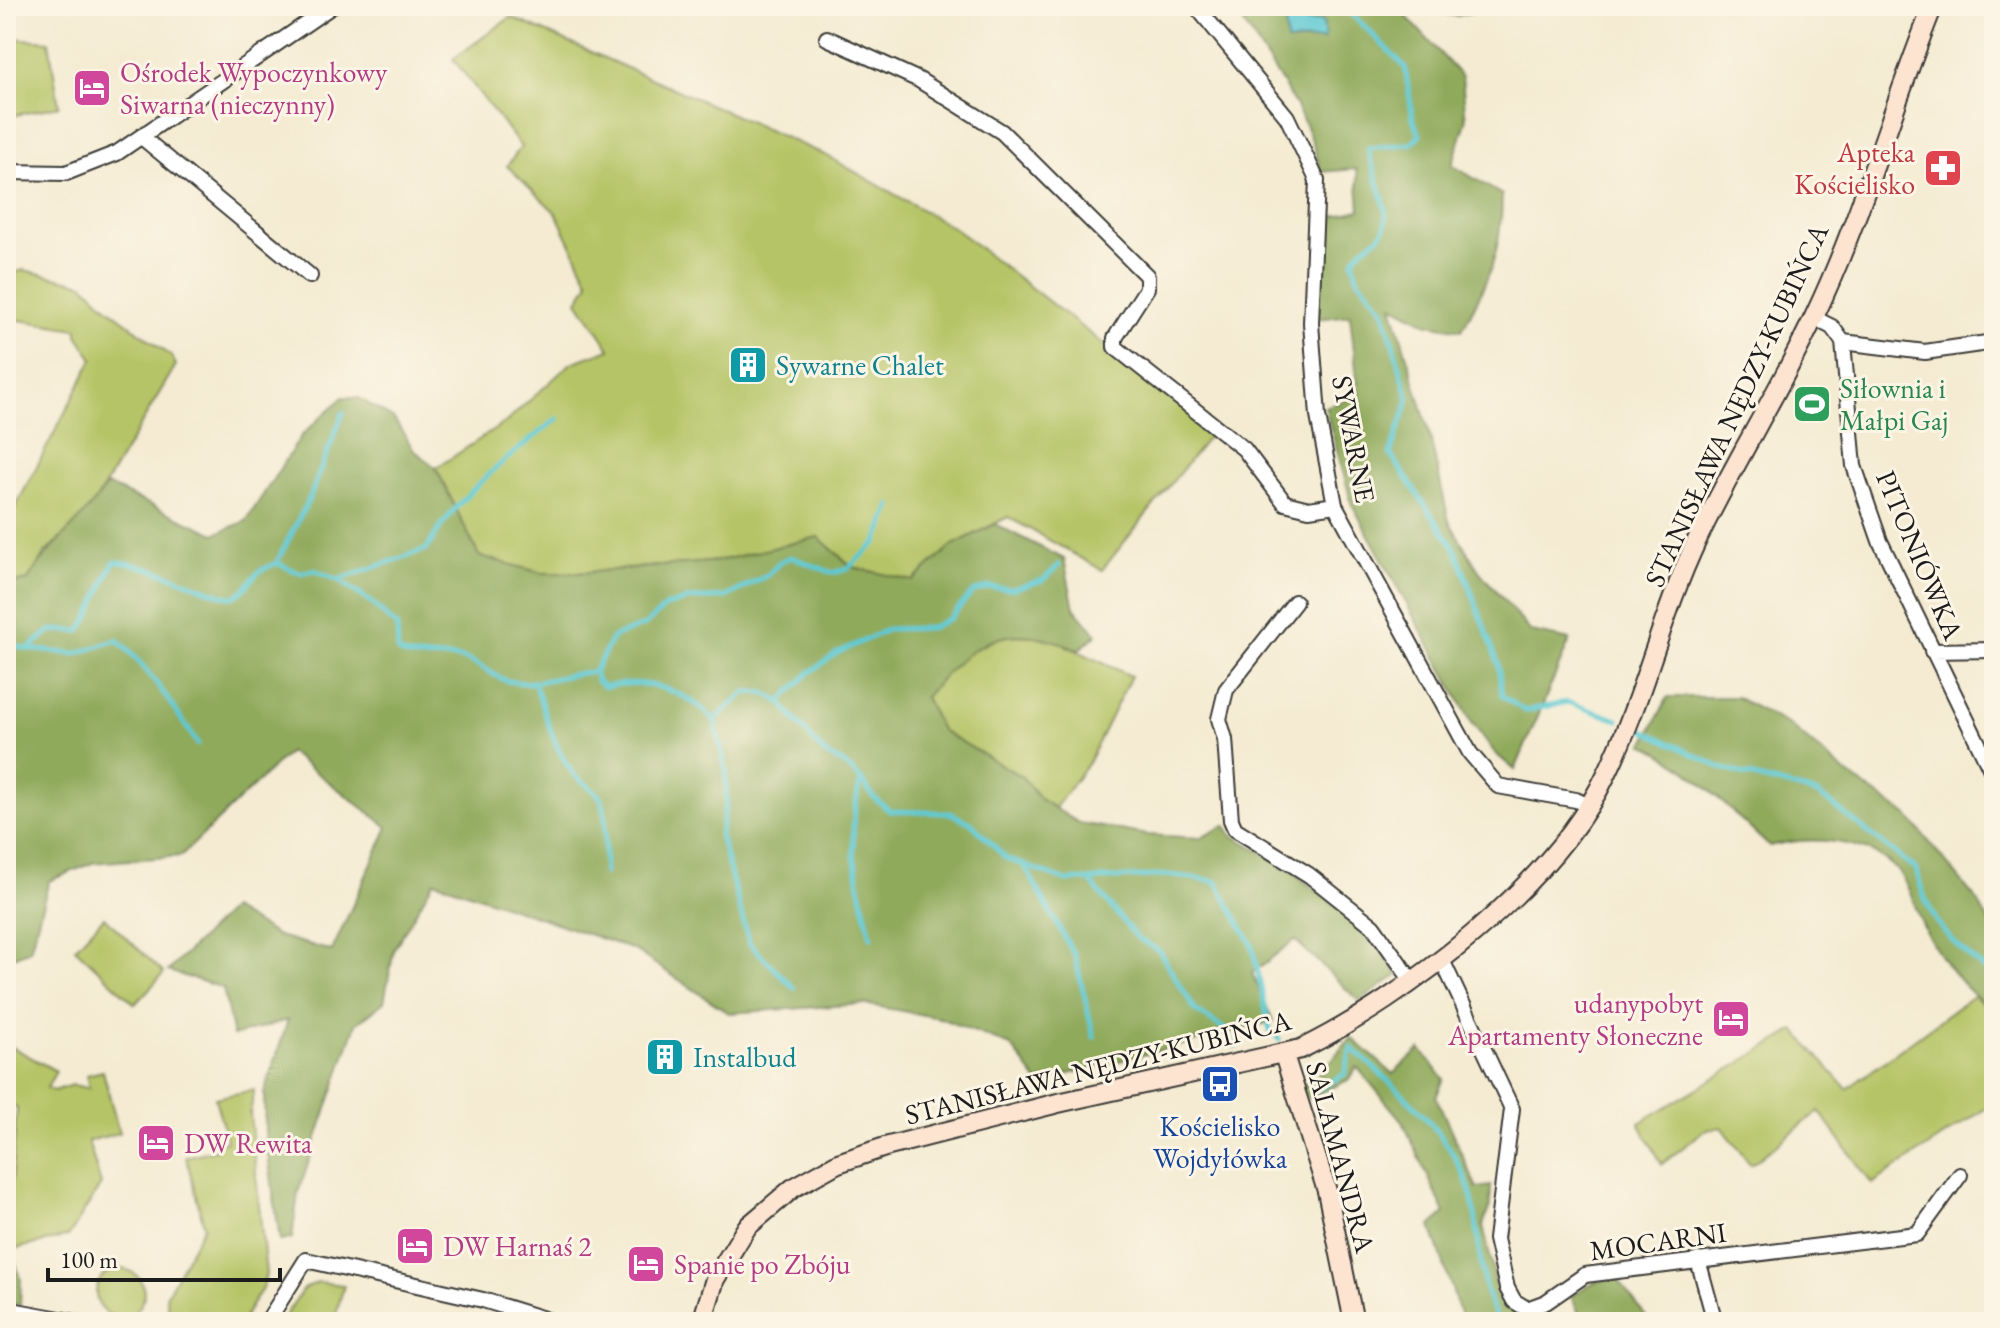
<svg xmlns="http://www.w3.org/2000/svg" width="2000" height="1328" viewBox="0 0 2000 1328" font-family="'EB Garamond',serif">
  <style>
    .green { fill: #b5c466; stroke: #687041; stroke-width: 2 }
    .forest { fill: #90aa5b; stroke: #56633c; stroke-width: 2 }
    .water { fill: #5dc9d3; stroke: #3c7278; stroke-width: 2 }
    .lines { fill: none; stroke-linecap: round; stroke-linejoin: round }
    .stream { stroke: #5dc9d3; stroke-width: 5 }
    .street-casing { stroke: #3c3b37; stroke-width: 18 }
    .secondary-casing { stroke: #3c3b37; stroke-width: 22 }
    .street { stroke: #fff; stroke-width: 14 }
    .secondary { stroke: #fde4d1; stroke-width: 18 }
    .labels { text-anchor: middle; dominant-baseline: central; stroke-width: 6; stroke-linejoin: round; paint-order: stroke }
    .hotel-label { font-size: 28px; fill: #b23c85; stroke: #fcf5e5; text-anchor: start }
    .health-label { font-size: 28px; fill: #be3a42; stroke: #fcf5e5; text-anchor: end }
    .culture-label { font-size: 28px; fill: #0d838f; stroke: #fcf5e5; text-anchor: start }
    .leisure-label { font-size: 28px; fill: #27864d; stroke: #fcf5e5; text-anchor: start }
    .street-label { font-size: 28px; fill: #1c1c1c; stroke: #fcf5e5 }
    .transit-label { font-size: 28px; fill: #164399; stroke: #fcf5e5 }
  </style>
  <rect width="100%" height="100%" fill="#fcf5e5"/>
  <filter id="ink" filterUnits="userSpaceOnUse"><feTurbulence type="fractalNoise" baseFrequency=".0125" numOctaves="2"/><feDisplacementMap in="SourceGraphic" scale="16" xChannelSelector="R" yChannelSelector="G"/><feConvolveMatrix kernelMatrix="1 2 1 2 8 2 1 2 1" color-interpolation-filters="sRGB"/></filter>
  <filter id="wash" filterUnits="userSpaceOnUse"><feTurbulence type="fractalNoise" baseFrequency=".006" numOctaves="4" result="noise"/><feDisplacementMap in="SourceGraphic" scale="32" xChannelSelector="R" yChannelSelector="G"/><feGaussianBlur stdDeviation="1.8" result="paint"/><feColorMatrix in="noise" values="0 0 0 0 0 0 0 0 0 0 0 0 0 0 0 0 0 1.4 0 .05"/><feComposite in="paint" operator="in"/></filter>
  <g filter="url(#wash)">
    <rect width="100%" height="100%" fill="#f4ebd2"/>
    <path class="green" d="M511,17L827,156L954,228L1214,430L1102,570L1008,517L953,545L913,581L852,567L818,537L719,561L578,573H542L479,557L436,468L506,422L571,363L610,349L578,301L589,282L556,213L507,166L521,147L453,59Z
      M9,38L49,41L59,106L6,117Z
      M24,270L84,284L108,308L172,357L176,365L90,510L45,553L28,580L6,585V513L14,510L93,359L77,335V329L6,318V283L17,272Z
      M1006,634L1050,638L1131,676L1088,763L1055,808L1040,799L1022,777L941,730L925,697L961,656Z
      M104,917L164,973L135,1004L75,948Z
      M1973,996L1994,1012V1103L1872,1184L1819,1111L1751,1165L1722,1127L1705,1130L1662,1164L1639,1123L1795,1030L1847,1089Z
      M6,1044L56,1071L47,1088L54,1091L72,1085L89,1088L86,1075L103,1071L119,1133L88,1141L101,1184L69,1236L15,1249L8,1227L17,1108L6,1102Z
      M254,1090L250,1114L266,1274L263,1287L241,1322H170L166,1296L204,1226L186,1157L218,1149L217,1143L227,1141L215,1098Z
      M96 1293a24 24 0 1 1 48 0a24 24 0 1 1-48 0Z
      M318,1282L344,1285L334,1322H281L303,1289Z"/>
    <path class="forest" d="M1233,6H1495L1457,16L1398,7L1462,77L1466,122L1452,165L1502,195C1502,253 1488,280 1462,330L1428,324L1392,305L1429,432L1449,521L1479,571L1531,632L1570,640L1515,770L1496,754L1472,723L1352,504L1325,407L1359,396L1350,315L1317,319L1327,218L1360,210L1357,169L1320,172C1313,118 1261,53 1233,6Z
      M343,397L359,398L394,419L414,450L436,468L479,556L542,573H578L719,561L818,537L852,567L913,581L953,545L995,524L1064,559L1074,608L1097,634L1079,650C1004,618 975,640 925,697L941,730L1022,777L1040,799L1079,823L1148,835L1201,838L1225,825L1232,835L1281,863L1372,934L1398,975L1359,1001L1295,940L1252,973L1273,1021L1038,1082L1011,1046L940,1018L864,1004L729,1013L634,950L434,881L394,949L384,1002L356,1024L298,1193L292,1239L280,1241L265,1132L264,1093L288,1020L233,1036L223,988L168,971L231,909L278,936L332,951L388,827L289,752L181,856L92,863L49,881L30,950L6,960V585L28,580C50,544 84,520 107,485L215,534L246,521L302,435Z
      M1668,697H1736L1791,726L1846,773L1908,816L1976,899L1994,930V1012C1967,992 1942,962 1926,932C1916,913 1909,880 1893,866C1863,838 1807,836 1769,846C1730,811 1692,767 1644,744Z
      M1352,1038L1393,1074L1420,1049L1444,1079L1436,1097L1477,1188L1491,1186L1490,1206L1483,1225L1496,1284L1524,1322H1463L1431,1226L1445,1213L1403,1122L1357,1067L1348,1080L1308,1099L1301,1086C1332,1070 1328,1058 1352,1038Z
      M6,1235L21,1279L20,1306L6,1302Z
      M1617,1278L1650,1322H1605L1601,1314L1591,1321L1580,1316L1571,1296L1594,1282Z"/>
    <path class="water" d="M1323,21L1325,39L1287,42L1285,22Z"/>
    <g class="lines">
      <path class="stream" d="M1344,6L1405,67L1413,119L1420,135L1411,144L1368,148C1370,170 1397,217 1381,234C1372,245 1361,246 1353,260L1357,277L1383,309L1409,399L1390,454L1456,550L1498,663L1502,696L1525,711L1567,702L1618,720
        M277,562L310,497L343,413
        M338,580L427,549C455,497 510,455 557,419
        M6,644L28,649L51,630L80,631C96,610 101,585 114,562C145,560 223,600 233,597C245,593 250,579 260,571C265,568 272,565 277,563L300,573L314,570L338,580L371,602L397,627L398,652C419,662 437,655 459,658C481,662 492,677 508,681C536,688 566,672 594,672L597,681L605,687C645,677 686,690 714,720L746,692L765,693L780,702L824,753L844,764L862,780L874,798L890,811L950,813L971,823L1007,859L1067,881L1169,875L1216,881L1252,945L1270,1030L1279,1039
        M29,649L75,654L117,640C150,668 174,709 198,744
        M594,672L613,637L645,625L666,606L690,599L726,597L768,575L781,561L791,557L833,573L847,569L877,542L891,505
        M534,682C545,712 553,748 573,773C580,782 595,788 601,799C609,814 603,853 605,873
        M780,702L809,673L837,653L889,629L931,628L950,618L973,592L989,587L1012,589L1043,580L1059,565
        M714,720L726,770V804L720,835L749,943L794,988
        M1639,728L1724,769L1818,794L1917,870C1927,923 1954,944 1994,977
        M861,781C844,839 858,880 871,937
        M1024,865L1075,956L1094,1037
        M1089,880L1136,937L1159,951L1196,1011L1223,1028L1235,1046
        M1318,1089L1345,1074L1351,1047C1394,1087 1444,1124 1466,1180C1484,1225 1473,1277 1499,1322"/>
    </g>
  </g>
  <g filter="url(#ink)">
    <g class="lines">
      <g class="street-casing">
        <path id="street" d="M1196,6L1287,117L1317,180L1311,323L1318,416L1335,505L1470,753L1498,786L1576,800L1589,806
          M827,38L919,80L1002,132L1147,276V288L1115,338V347L1244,449L1285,503L1309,509L1335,505
          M143,138L310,276
          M6,172L66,173L117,153L332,6
          M1814,318L1832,327L1843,342L1854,466L1880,541L1994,776
          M1843,342L1925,352L1994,342
          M1295,602L1226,690L1219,719L1225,739L1231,820L1235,829L1309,875L1373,926L1412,981
          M1932,651L1994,650
          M1442,960L1512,1109L1496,1239L1507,1288L1514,1301L1527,1309L1546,1302L1585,1275L1917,1234L1960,1175
          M1698,1260L1715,1322
          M6,1309L76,1322
          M267,1322L306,1260L483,1300L554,1322"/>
      </g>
      <g class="secondary-casing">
        <path id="secondary" d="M1284,1055L1327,1191L1354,1322
          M702,1322L715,1279L747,1227L793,1188L838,1163L885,1147L1058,1103L1301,1049C1407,997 1555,883 1606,775C1643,700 1661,616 1697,540C1733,465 1778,393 1814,317C1862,217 1891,109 1933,6"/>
      </g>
      <use href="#street" class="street"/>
      <use href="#secondary" class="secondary"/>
    </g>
  </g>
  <defs>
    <g id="hotel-square" transform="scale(2)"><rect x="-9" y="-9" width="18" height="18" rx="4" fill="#d1479c" stroke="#fcf5e5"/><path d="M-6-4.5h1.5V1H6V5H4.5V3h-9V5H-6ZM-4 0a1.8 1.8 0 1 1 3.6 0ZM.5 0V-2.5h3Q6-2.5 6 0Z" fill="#fff"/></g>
    <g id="pharmacy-square" transform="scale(2)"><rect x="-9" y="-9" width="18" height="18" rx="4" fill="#e0444e" stroke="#fcf5e5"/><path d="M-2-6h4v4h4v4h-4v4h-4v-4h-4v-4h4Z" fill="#fff"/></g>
    <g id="building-square" transform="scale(2)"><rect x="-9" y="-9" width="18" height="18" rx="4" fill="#0f9aa8" stroke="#fcf5e5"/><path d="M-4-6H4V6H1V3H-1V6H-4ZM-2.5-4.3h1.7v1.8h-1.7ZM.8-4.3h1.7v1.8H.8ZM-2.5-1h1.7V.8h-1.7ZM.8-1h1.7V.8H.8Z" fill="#fff"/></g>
    <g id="stadium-square" transform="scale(2)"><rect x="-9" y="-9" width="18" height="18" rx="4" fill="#2e9e5b" stroke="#fcf5e5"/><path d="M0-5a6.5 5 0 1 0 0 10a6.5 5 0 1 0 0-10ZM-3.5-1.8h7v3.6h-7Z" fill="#fff"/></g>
    <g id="bus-square" transform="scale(2)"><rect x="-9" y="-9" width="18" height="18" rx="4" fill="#1a4fb4" stroke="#fcf5e5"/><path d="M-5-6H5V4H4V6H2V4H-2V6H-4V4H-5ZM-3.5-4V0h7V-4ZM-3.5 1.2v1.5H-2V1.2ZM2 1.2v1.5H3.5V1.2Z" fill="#fff"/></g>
  </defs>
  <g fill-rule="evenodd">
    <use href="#hotel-square" x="92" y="88"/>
    <use href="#pharmacy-square" x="1943" y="168"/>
    <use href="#building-square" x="748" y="365"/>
    <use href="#stadium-square" x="1812" y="404"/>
    <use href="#hotel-square" x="1731" y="1019"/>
    <use href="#building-square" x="665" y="1057"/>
    <use href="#bus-square" x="1220" y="1084"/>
    <use href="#hotel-square" x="156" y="1143"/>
    <use href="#hotel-square" x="415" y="1246"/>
    <use href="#hotel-square" x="646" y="1264"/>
  </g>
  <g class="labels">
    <g class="hotel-label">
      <text x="120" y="72">Ośrodek Wypoczynkowy<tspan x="120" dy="32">Siwarna (nieczynny)</tspan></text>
      <text x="1703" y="1003" text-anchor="end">udanypobyt<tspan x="1703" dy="32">Apartamenty Słoneczne</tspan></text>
      <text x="184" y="1143">DW Rewita</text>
      <text x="443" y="1246">DW Harnaś 2</text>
      <text x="674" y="1264">Spanie po Zbóju</text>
    </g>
    <g class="health-label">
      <text x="1915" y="152">Apteka<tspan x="1915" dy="32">Kościelisko</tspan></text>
    </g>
    <g class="culture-label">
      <text x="776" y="365">Sywarne Chalet</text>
      <text x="693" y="1057">Instalbud</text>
    </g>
    <g class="leisure-label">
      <text x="1840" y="388">Siłownia i<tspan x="1840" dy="32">Małpi Gaj</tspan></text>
    </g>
    <g class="street-label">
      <text transform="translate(1736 405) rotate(-65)">STANISŁAWA NĘDZY-KUBIŃCA</text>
      <text transform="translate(1354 439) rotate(79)">SYWARNE</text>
      <text transform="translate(1920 555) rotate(67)">PITONIÓWKA</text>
      <text transform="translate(1098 1067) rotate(-14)">STANISŁAWA NĘDZY-KUBIŃCA</text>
      <text transform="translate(1341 1157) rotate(75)">SALAMANDRA</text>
      <text transform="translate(1658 1241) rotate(-8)">MOCARNI</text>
    </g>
    <g class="transit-label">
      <text x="1220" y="1126">Kościelisko<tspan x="1220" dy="32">Wojdyłówka</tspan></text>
    </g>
  </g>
  <rect width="2000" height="1328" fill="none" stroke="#fcf5e5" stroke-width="32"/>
  <path d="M48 1268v12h232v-12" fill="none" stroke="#1c1c1c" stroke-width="4"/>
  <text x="60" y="1268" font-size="24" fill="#1c1c1c" stroke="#fcf5e5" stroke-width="6" paint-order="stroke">100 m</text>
</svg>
